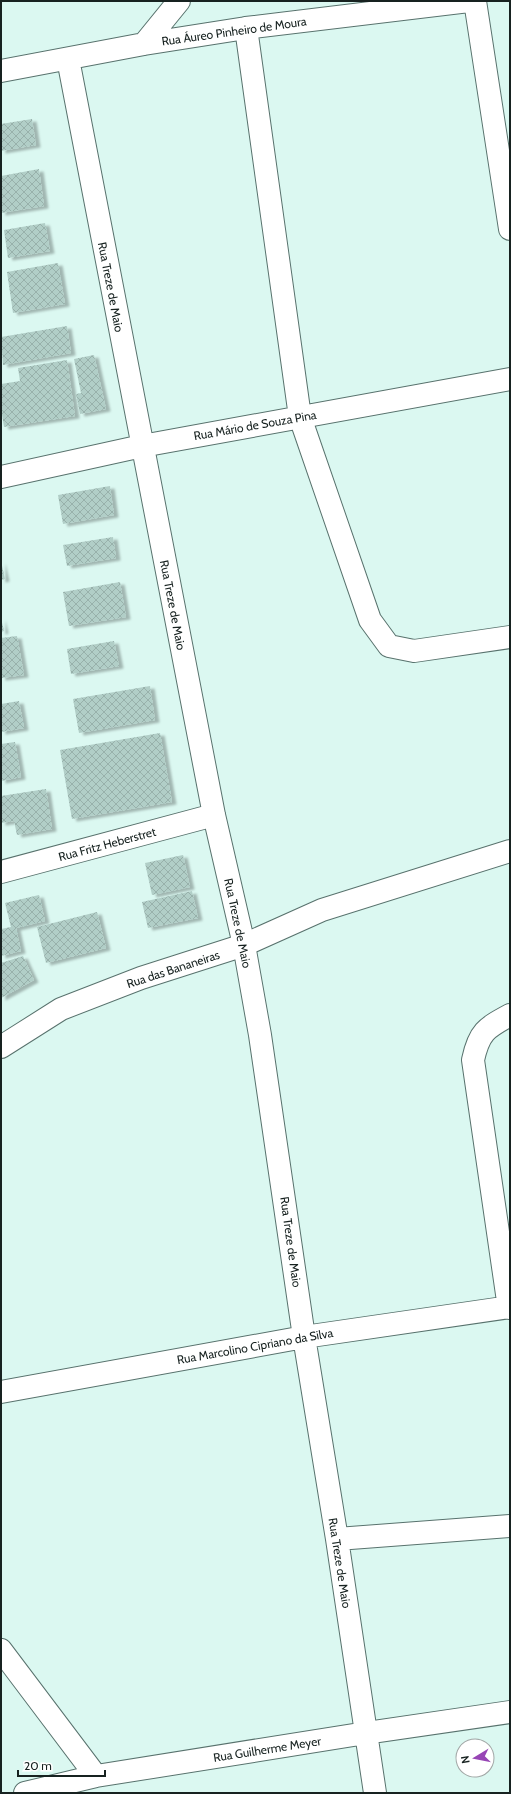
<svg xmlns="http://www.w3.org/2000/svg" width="511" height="1794" viewBox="0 0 511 1794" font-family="Cabin,sans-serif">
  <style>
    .building { fill: url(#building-cross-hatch); filter: url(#shadow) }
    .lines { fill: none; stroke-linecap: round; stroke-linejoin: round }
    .minor-casing { stroke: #58726d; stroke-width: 24 }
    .minor { stroke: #fff; stroke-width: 22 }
    .labels { text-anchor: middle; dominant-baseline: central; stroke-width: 4; stroke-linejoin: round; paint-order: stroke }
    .street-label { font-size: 12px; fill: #172220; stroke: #fff }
  </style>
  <defs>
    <pattern id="building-cross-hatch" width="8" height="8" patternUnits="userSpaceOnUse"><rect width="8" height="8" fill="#b1cec7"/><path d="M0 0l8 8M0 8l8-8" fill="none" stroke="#98b1ab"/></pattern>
    <filter id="shadow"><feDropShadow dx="4.5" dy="2.5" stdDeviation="1" flood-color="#0004"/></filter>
  </defs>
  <rect width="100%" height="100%" fill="#dbf8f1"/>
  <path class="building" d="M32,119L36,145L1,151V124Z
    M39,169L44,206L1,213V176Z
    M45,223L50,251L8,258L4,230Z
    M58,263L65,304L13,313L7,272Z
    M67,326L71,353L3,365L1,337Z
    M94,355L106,409L80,414L76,394L81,393L74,359Z
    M67,360L75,416L4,427L1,408V384L20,381L18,368Z
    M110,486L114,515L63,524L58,495Z
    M113,537L116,558L67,566L63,545Z
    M1,561L5,579L1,580Z
    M120,582L126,617L69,626L63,592Z
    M1,618L4,631L1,632Z
    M17,636L24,675L1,678V638Z
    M114,641L119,666L71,674L67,649Z
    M150,686L155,720L79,733L73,699Z
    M19,701L24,728L1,732V704Z
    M160,733L172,802L72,819L60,750Z
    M15,742L21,777L1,781V744Z
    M46,789L52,829L17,835L14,821L1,823V796Z
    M183,855L190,887L152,895L145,863Z
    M192,891L198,918L148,928L142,902Z
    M39,895L45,921L16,928L21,951L1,956V929L11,927L5,903Z
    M97,912L106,948L46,963L37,927Z
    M23,956L34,980L1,998V963Z"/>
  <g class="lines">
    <g class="minor-casing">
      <path id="minor" d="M475,1L510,229
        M246,28L300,417L370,620L389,646L414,651L510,637
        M144,44L179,1
        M68,59L214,815L244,945L260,1035L304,1337L337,1539L375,1793
        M1,71L144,44L246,28L469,1
        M1,477L142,446L510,379
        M1,872L214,815
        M1,1047L61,1009L141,978L244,945L322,910L510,851
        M509,1308L473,1060C479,1032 486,1028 510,1015
        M1,1392L304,1337L510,1307
        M337,1539L510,1526
        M1,1650L96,1776
        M25,1793L96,1776L366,1733L510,1712"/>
    </g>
    <use href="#minor" class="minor"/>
  </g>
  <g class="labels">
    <g class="street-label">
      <text transform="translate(234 31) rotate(-8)">Rua Áureo Pinheiro de Moura</text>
      <text transform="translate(111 287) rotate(79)">Rua Treze de Maio</text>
      <text transform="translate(255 425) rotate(-10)">Rua Mário de Souza Pina</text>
      <text transform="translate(173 605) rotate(79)">Rua Treze de Maio</text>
      <text transform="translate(107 844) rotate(-15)">Rua Fritz Heberstret</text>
      <text transform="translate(238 923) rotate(78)">Rua Treze de Maio</text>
      <text transform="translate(173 969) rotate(-18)">Rua das Bananeiras</text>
      <text transform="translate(291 1242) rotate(82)">Rua Treze de Maio</text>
      <text transform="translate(255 1346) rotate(-10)">Rua Marcolino Cipriano da Silva</text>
      <text transform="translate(340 1563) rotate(81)">Rua Treze de Maio</text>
      <text transform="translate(267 1749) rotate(-9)">Rua Guilherme Meyer</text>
    </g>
  </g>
  <rect width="511" height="1794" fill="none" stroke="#172220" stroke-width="4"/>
  <g transform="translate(475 1758) rotate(260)"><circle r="19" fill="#ffffff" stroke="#a2a7a6"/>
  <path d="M0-3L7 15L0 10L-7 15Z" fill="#9746b5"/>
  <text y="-6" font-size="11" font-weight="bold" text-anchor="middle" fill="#172220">N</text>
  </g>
  <path d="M18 1770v6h87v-6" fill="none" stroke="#172220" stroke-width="2"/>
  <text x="24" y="1770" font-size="12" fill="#172220" stroke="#ffffff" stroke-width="3" paint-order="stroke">20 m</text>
</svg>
